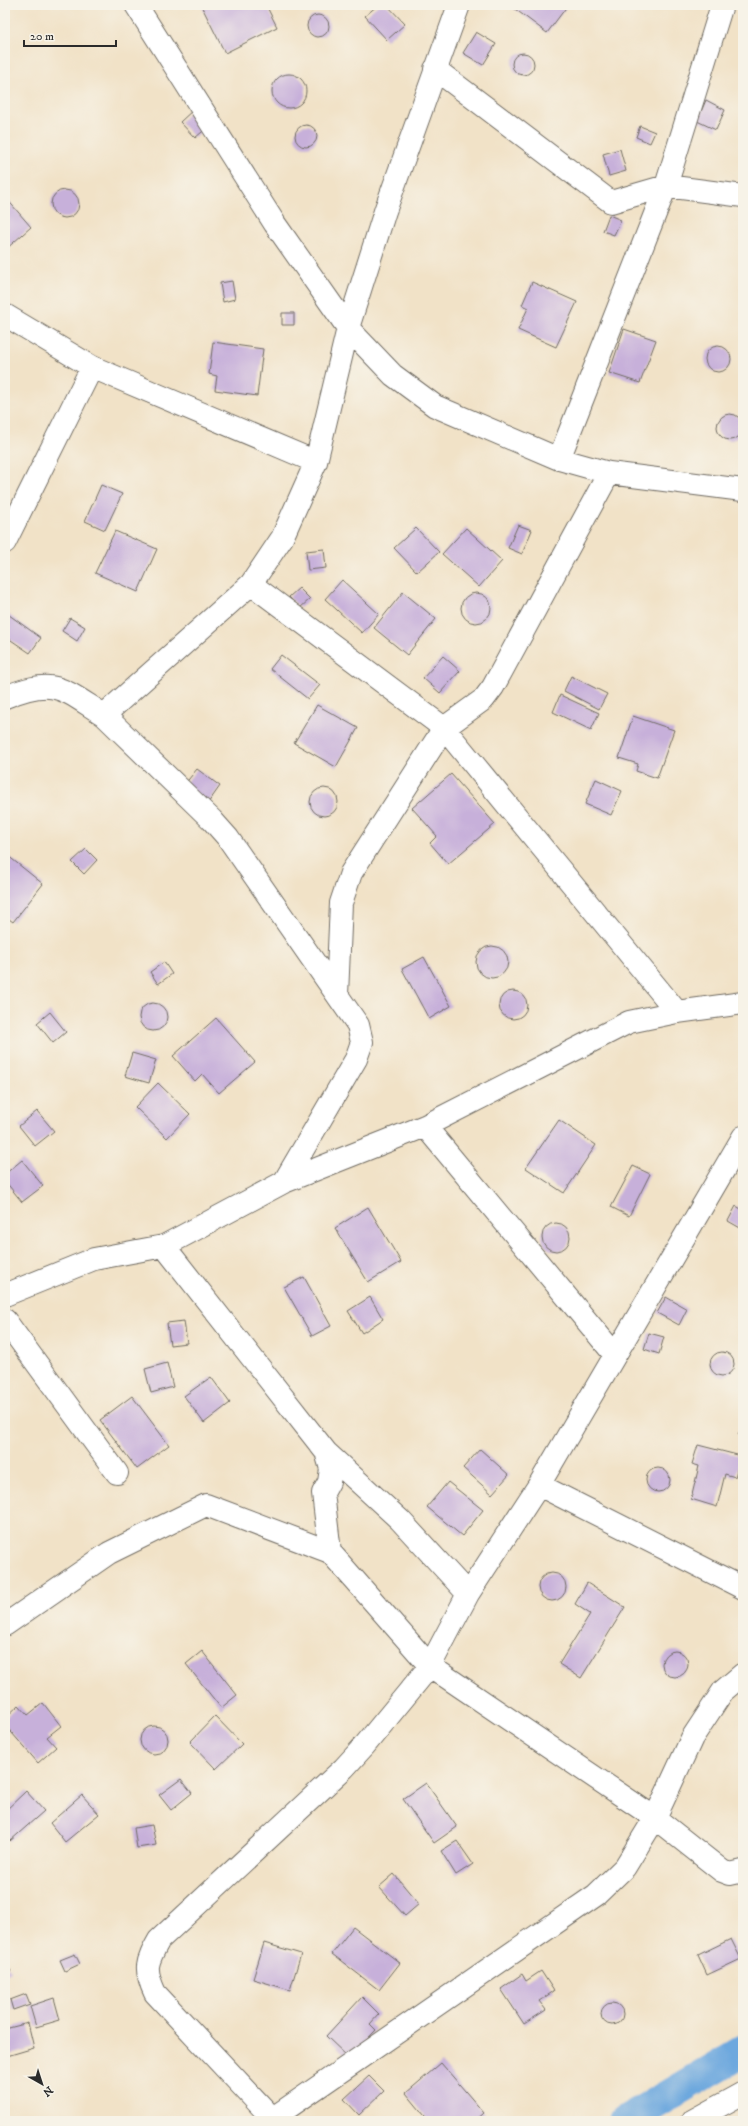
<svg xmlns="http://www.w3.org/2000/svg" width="748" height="2126" viewBox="0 0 748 2126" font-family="'IM FELL DW Pica',serif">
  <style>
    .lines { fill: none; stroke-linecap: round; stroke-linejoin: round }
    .canal { stroke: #6da8de; stroke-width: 32 }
    .building { fill: #c7b0da }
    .minor-casing { stroke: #706b62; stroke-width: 24 }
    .minor { stroke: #fff; stroke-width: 22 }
  </style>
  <rect width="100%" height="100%" fill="#f7f3e8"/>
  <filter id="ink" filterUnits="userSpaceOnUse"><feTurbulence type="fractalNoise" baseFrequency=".025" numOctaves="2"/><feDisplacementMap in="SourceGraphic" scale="8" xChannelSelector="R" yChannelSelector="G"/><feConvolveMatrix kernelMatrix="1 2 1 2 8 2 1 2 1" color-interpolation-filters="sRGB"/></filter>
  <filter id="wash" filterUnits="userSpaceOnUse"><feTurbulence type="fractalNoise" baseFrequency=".012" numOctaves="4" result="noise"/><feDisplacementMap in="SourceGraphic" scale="16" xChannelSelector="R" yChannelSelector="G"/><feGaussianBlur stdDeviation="0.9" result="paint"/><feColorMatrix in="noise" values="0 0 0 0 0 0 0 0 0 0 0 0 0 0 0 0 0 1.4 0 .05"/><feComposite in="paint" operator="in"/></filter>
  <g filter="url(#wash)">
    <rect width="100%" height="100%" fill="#f1e2c7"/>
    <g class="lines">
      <path class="canal" d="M625,2121L743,2051"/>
    </g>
    <g id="blocks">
      <path class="building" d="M201,5H266L277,27L225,53Z
        M378,5H387L405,24L387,40L365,16Z
        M512,5H568L547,33L511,6Z
        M307 26a11 11 0 1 1 22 0a11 11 0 1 1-22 0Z
        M476,32L496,44L483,65L463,53Z
        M512 64a11 11 0 1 1 22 0a11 11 0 1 1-22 0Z
        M272 91a17 17 0 1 1 34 0a17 17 0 1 1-34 0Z
        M706,100L725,110L716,130L697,121Z
        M194,109L209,126L195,138L180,122Z
        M295 136a11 11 0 1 1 22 0a11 11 0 1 1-22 0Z
        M640,126L655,132L650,143L636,137Z
        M620,149L626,171L609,176L603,154Z
        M51 204a14 14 0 1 1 28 0a14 14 0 1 1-28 0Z
        M6,198L31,227L5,250V199Z
        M609,215L621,220L614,235L603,231Z
        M232,281L235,299L223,302L220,283Z
        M532,282L577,302L556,347L518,330L528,308L522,305Z
        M282,313H294V325H282Z
        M624,329L656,340L640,383L609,373Z
        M213,342L263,349L257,396L215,390L217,376L209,374Z
        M705 359a13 13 0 1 1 26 0a13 13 0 1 1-26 0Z
        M717 427a13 13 0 1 1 26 0a13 13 0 1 1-26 0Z
        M101,485L122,494L105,530L85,521Z
        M518,525L532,530L522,554L508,548Z
        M416,528L439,552L417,572L394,548Z
        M466,528L502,561L479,587L442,554Z
        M115,531L157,549L138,592L95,573Z
        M324,549L326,568L308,570L306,551Z
        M342,580L379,614L362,633L325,599Z
        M299,588L310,599L300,608L289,597Z
        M403,592L436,619L407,655L374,628Z
        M461 608a15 15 0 1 1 30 0a15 15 0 1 1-30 0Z
        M5,612L41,638L30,653L5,636Z
        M70,618L85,627L77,641L62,631Z
        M281,655L320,685L308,699L270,669Z
        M443,656L460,671L440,693L423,678Z
        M571,676L607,694L599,709L564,691Z
        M560,695L599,713L591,730L553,712Z
        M317,705L358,728L336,767L294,743Z
        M633,716L674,730L657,778L636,771L638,764L619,758Z
        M197,769L220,786L208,803L184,785Z
        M451,774L495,824L448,864L430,843L437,836L412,808Z
        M596,779L622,791L611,815L585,804Z
        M310 802a14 14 0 1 1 28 0a14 14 0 1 1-28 0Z
        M86,849L97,860L84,874L72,862Z
        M7,855L43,884L13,922L5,916V858Z
        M476 962a16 16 0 1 1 32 0a16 16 0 1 1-32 0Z
        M424,957L451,1006L429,1019L402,969Z
        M164,962L172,974L158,984L150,972Z
        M499 1005a14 14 0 1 1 28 0a14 14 0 1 1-28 0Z
        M139 1017a14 14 0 1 1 28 0a14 14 0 1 1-28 0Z
        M50,1012L66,1032L53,1043L37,1023Z
        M216,1018L255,1062L219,1093L202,1074L195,1081L173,1056Z
        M132,1053L156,1060L149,1083L125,1076Z
        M158,1083L190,1114L167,1138L135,1107Z
        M37,1111L54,1131L35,1146L19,1126Z
        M559,1120L596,1145L564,1193L526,1168Z
        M22,1160L43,1186L22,1202L5,1181V1174Z
        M633,1166L650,1174L629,1216L611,1207Z
        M736,1206L743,1210L742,1229L728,1221Z
        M368,1207L401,1262L368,1282L335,1228Z
        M542 1237a14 14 0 1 1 28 0a14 14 0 1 1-28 0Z
        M304,1277L331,1326L312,1336L284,1287Z
        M370,1297L383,1319L362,1333L348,1311Z
        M666,1297L687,1309L679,1325L657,1313Z
        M184,1321L187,1343L170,1345L167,1323Z
        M649,1333L664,1337L659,1354L644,1349Z
        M710 1364a12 12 0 1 1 24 0a12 12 0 1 1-24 0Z
        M167,1363L173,1387L151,1393L145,1369Z
        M211,1377L230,1403L204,1423L184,1396Z
        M132,1396L169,1445L137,1469L100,1420Z
        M743,1427V1437L738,1434Z
        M698,1445L741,1456L735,1477L725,1474L717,1507L691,1499L699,1466L692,1464Z
        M480,1449L509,1475L492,1494L463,1468Z
        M646 1480a12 12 0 1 1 24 0a12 12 0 1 1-24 0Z
        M448,1482L483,1510L462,1536L427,1507Z
        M538 1587a14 14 0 1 1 28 0a14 14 0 1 1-28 0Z
        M587,1583L625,1607L581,1678L559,1664L590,1614L575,1604Z
        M202,1651L237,1695L221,1708L186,1664Z
        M662 1664a13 13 0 1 1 26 0a13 13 0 1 1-26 0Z
        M43,1703L61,1726L47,1737L56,1747L38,1763L5,1725V1718L19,1705L28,1715Z
        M215,1716L242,1744L216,1769L190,1742Z
        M140 1740a14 14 0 1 1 28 0a14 14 0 1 1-28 0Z
        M181,1779L192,1793L171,1810L159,1795Z
        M426,1783L457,1827L434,1843L403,1799Z
        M26,1791L44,1811L10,1841L5,1835V1811Z
        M82,1795L99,1814L65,1842L50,1823Z
        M152,1825L156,1845L137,1848L134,1828Z
        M457,1841L473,1864L456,1875L441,1851Z
        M394,1874L419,1904L405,1916L379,1887Z
        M353,1927L400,1963L379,1990L332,1954Z
        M731,1939L741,1959L707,1975L698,1955Z
        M264,1943L301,1954L290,1990L253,1979Z
        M75,1954L80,1964L65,1971L60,1960Z
        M5,1964L11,1971L5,1976Z
        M541,1971L554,1991L539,2001L546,2010L524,2024L501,1989L522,1974L526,1981Z
        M26,1994L30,2004L13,2010L10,2000Z
        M362,1997L379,2014L370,2024L376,2030L349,2058L326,2036Z
        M54,1998L60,2020L36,2027L30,2006Z
        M601 2014a11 11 0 1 1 22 0a11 11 0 1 1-22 0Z
        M28,2023L34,2048L7,2056L5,2029Z
        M441,2063L484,2113L475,2121H429L406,2093Z
        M369,2076L384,2091L359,2115L344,2099Z"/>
    </g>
  </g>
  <g filter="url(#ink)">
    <use href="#blocks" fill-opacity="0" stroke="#706b62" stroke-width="1"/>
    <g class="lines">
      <g class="minor-casing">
        <path id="minor" d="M136,5L275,224L348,328L393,375L435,406L559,459L609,473L743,490
          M435,69L611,202L666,186L743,196
          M5,315L92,367L316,462
          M559,459L666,186L722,5
          M5,542L92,367
          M251,584L444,728L677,1012
          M5,697C55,677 61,688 104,715L251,584L282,538L316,462L348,328L385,211L459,5
          M104,715L212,820L228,838L358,1025L362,1042L356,1059L284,1182
          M337,995L341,903L351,873L444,728L484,699L493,687L609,473
          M425,1126L615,1355
          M164,1246L326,1452L331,1469L329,1482L323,1493L330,1552
          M5,1295L94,1259L164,1246L284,1182L425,1126L629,1022L677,1012L743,1003
          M5,1320L117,1473
          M326,1452L400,1520L468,1594
          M539,1485L743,1588
          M5,1625L109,1553L206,1505L330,1552L430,1666L655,1818L722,1871L730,1874L743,1871
          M273,2118L596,1895L625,1867L655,1818L692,1738L723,1691L743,1674
          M275,2121L155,1993C144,1969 146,1963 159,1940L344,1768L365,1745L430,1666L468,1594L539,1485L743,1137
          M692,2121L743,2093"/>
      </g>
      <use href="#minor" class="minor"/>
    </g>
  </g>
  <rect width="748" height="2126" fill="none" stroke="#f7f3e8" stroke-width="20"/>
  <g transform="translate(42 2084) rotate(141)" stroke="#f7f3e8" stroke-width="3" paint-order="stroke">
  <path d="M0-3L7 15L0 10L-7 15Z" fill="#2b2b2b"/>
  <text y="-6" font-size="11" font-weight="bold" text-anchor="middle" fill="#2b2b2b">N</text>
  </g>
  <path d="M24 40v6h92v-6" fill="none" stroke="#2b2b2b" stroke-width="2"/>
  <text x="30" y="40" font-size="12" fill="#2b2b2b" stroke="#f7f3e8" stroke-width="3" paint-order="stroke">20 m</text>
</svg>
